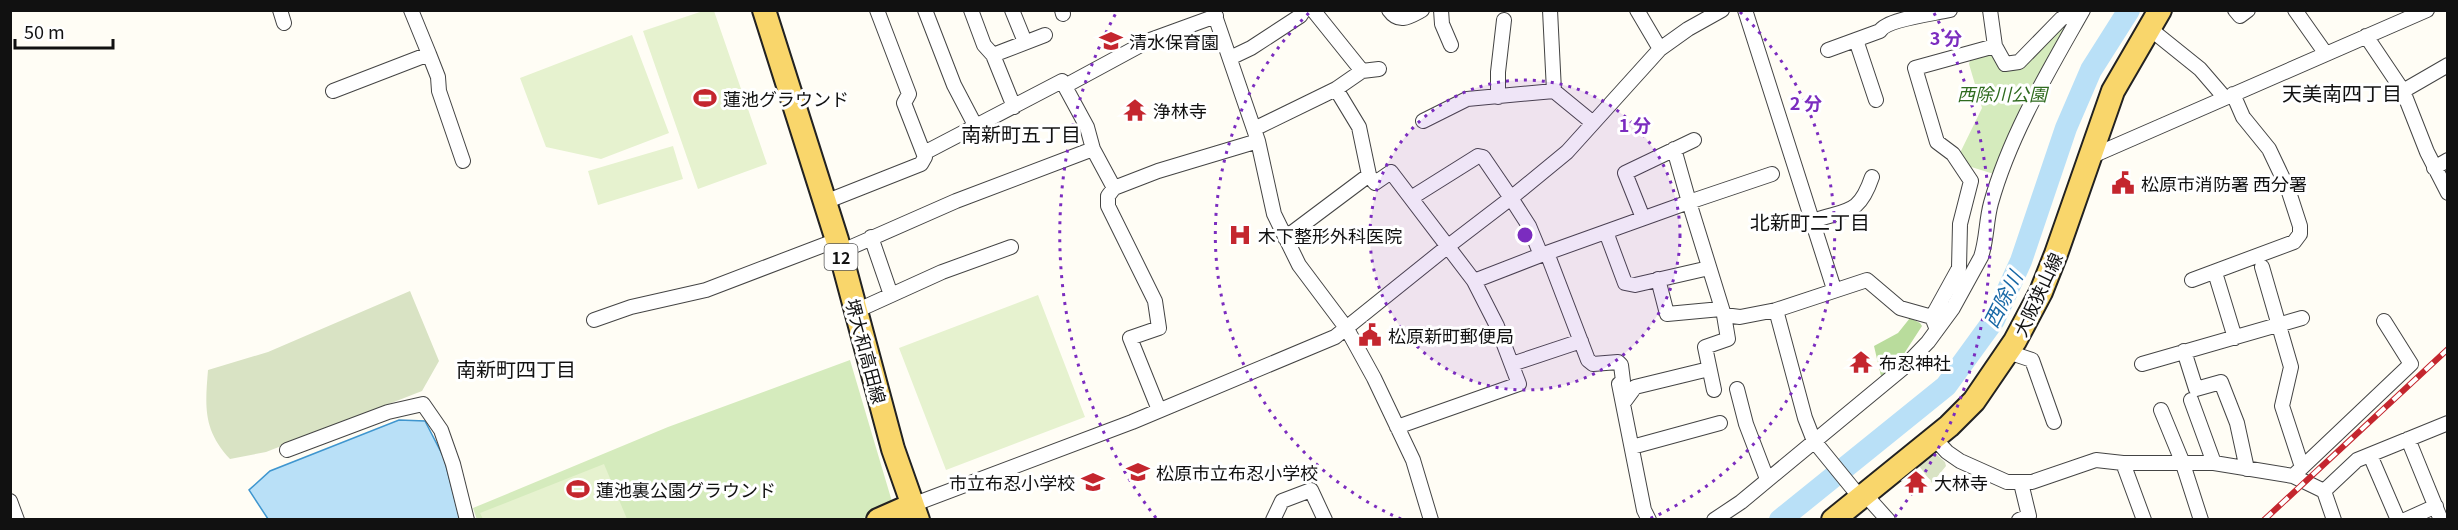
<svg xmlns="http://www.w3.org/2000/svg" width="2458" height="530" viewBox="0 0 2458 530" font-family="Georgia,'Noto Sans JP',serif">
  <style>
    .green { fill: #d5ebbd }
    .forest { fill: #b9dc9c }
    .cemetery { fill: #d9e3c4 }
    .pitch { fill: #e6f2cf }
    .water { fill: #b9e0f7; stroke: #3f96cf; stroke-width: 1.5 }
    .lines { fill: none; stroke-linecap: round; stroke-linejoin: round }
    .river { stroke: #b9e0f7; stroke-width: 22 }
    .minor-casing { stroke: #444; stroke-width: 16 }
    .primary-casing { stroke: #222; stroke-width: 26 }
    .minor { stroke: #fff; stroke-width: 14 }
    .primary { stroke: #f9d66b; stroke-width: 22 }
    .rail-casing { stroke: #c4262e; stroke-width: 6 }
    .rail { stroke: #fff; stroke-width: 4; stroke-dasharray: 11; stroke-linecap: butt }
    .ring { fill: none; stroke: #7b2cbf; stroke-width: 3; stroke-dasharray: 3 6 }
    .labels { text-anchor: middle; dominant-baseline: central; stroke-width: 6; stroke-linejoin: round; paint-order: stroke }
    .shield { fill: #fff; stroke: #585858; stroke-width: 1.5 }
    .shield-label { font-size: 16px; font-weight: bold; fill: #111 }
    .poi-label { font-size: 18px; fill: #111; stroke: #fff; text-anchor: start }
    .park-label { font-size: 18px; font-style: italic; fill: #2f6b1f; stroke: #fff }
    .street-label { font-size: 18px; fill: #111; stroke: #fff }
    .neighbourhood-label { font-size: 20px; fill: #111; stroke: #fff }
    .water-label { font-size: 20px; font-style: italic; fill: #1768a6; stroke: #fff }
    .centre { fill: #7b2cbf; stroke: #fff; stroke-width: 3 }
    .ring-label { font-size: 18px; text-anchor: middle; font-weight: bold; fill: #7b2cbf; stroke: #fff; stroke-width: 6; stroke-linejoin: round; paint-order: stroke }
  </style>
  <rect width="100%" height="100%" fill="#fffdf5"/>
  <path class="green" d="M2061,23L2066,29L2020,109L1997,175L1965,165L1959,155L1982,108L1969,64L1971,57L1985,52C1995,56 2000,66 2011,71L2021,67Z
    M850,360L893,505L859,520H477L473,508L668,427Z"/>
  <path class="forest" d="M1910,318L1920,323L1922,326L1898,363L1881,376L1874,346L1898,333Z"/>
  <path class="cemetery" d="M410,291L439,361L422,391L266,452L230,459C203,430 205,407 208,370L268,352Z
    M1934,452L1945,462L1946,466L1932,483L1919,466L1888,488Z"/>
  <path class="pitch" d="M703,11H714L767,164L698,189L643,31Z
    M632,35L669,133L601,159L546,147L520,78Z
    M673,146L683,179L598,205L588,171Z
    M1038,295L1085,417L946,470L899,348Z
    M604,464L627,519H483L480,513Z"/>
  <path class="water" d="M399,420L425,421L444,458L460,519H268L249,490L270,471Z"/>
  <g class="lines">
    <path class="river" d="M1780,520L1946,386L1994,320L2021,261L2066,128L2091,70L2129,10"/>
    <g class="minor-casing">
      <path id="minor" d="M280,10L284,23
        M925,10L954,85L976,127
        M971,10L984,45L993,55L1014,107
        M1012,10L1025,42
        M1062,10L1063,14
        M1213,10L1258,141L1274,214L1299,265L1347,329L1374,378L1413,460L1431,520
        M1313,10L1362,71
        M1389,10C1399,24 1409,17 1422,10
        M1441,10L1442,24L1451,45
        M1550,10L1554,91L1593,123
        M1637,10L1660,49L1567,152L1511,198L1529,226L1541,255L1689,202L1724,315L1740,317L1776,310L1805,418L1814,441L1854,490L1870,500L1888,520
        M1745,10L1834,289
        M1990,10L1995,46L2005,64L2019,62L2061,19L2079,10
        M2235,10L2240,16L2248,10
        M2295,10L2326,54
        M2149,28L2200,69L2225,98
        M2366,36L2403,91L2427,152L2448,193
        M1856,40L1876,100
        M1660,49L1688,29L1722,10
        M1828,50L1880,31C1887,19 1933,14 1950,10
        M429,54L438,77L439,91L463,161
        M993,55L1045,35
        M1230,58L1251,48L1300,16L1304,10
        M1065,86L1150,40L1216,16
        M333,91L429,54L411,10
        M2403,91L2448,65
        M1498,97V72L1504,20
        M1423,121L1467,99L1554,91
        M1254,129L1336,89L1362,71L1379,69
        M1674,149L1689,202L1772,174
        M924,153L1062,81L1087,127L1093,149
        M2090,157L2427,10
        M2434,168L2448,160
        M1369,175L1375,183L1391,172L1474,281L1497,326L1519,384L1397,427
        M825,202L921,164L925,157L904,103L909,94L877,10
        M1643,218L1625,173L1694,140
        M1813,221C1848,209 1859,215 1872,177
        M1606,232L1625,283L1635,285L1709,268
        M871,237L891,295
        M1285,238L1369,175L1359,127L1336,89
        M840,252L956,201L1093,149L1114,188
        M1547,253L1588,360L1593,364L1618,362L1621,365L1623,381L1619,384L1644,510L1649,520
        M2262,267L2291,367L2282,406L2302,467
        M1658,279L1667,314L1721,309
        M2217,279L2235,338
        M2192,280L2294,242L2300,234V226L2288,189L2269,149L2243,117L2233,94
        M1474,281L1541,255
        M1776,310L1867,280L1900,308L1932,317
        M856,311L942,272L1011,247
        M594,320L631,307L706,290L837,240
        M1937,330L1932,317L1959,268L1960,224L1971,181L1953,154L1937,142L1915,68L1995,46
        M2184,351L2196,389L2221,382L2237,423L2247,469
        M2008,352L2032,360L2054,422
        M1512,364L1581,341
        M2142,364L2302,318
        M1737,389L1746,424L1767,479
        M1714,390L1705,347L1728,339L1724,315
        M2191,400L2214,463
        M1624,402L1635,387L1709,369
        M1159,410L1130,338L1159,328L1155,301L1108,206V196L1114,188L1158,171L1258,141
        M2161,410L2182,461L2201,520
        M1935,439L1947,452L1960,461L2007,482H2032L2096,460L2123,463H2214L2293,476L2411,364L2384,321
        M2408,439L2441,520
        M1632,447L1720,423
        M287,450L388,412L423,404L441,430L453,464L467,520
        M2370,455L2398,520
        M2123,463L2144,520
        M2293,476L2324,491L2334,520
        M2324,491L2357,460L2448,423
        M10,501L17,520
        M912,505L1132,422L1335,337L1447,247L1511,198L1483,157L1478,156L1411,198
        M1273,520L1282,501L1311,490L1325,520
        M1714,520L1741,502L1903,368L1928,342L1953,308L1981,257C1987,239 1986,221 1991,203C2010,135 2048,72 2083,10
        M2019,520L2029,516L2021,483
        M2405,520L2436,506"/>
    </g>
    <g class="primary-casing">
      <path id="primary" d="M764,10L837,240L893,449L918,520
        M878,520L912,505
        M1833,520L1949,426L1974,401L2015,341L2041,292L2056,254L2113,91L2160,10"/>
    </g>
    <use href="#minor" class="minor"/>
    <use href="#primary" class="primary"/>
    <g class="rail-casing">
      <path id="rail" d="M2264,520L2448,349"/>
    </g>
    <use href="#rail" class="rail"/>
  </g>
  <circle cx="1525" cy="235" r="155" fill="#7b2cbf" fill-opacity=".12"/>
  <g class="ring">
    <circle cx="1525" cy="235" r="155"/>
    <path d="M1401 519A310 310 0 0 1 1310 12M1740 12A310 310 0 0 1 1649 519"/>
    <path d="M1156 518A465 465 0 0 1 1116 13M1934 13A465 465 0 0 1 1894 518"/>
  </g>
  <defs>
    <g id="school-bare" transform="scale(1.8)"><path d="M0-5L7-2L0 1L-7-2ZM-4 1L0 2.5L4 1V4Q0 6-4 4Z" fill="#c4262e" stroke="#fff" stroke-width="2.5" paint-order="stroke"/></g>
    <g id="stadium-bare" transform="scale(1.8)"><path d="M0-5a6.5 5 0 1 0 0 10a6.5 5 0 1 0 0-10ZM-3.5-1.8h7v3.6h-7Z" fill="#c4262e" stroke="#fff" stroke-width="2.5" paint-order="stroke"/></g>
    <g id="temple-bare" transform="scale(1.8)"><path d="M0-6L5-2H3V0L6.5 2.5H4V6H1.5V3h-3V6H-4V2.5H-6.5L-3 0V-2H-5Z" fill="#c4262e" stroke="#fff" stroke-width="2.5" paint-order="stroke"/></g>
    <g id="civic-bare" transform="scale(1.8)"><path d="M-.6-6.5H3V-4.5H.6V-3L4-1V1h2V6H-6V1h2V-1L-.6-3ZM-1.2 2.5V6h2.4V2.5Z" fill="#c4262e" stroke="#fff" stroke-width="2.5" paint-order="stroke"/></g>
    <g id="hospital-bare" transform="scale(1.8)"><path d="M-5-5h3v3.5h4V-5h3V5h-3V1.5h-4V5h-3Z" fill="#c4262e" stroke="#fff" stroke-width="2.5" paint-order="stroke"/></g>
  </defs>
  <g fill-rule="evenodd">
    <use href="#school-bare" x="1111" y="41"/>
    <use href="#stadium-bare" x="705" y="98"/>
    <use href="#temple-bare" x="1135" y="110"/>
    <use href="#civic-bare" x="2123" y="183"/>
    <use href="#hospital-bare" x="1240" y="235"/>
    <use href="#civic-bare" x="1370" y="335"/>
    <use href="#temple-bare" x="1861" y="362"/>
    <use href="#school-bare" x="1138" y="472"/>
    <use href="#school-bare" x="1093" y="482"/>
    <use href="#temple-bare" x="1916" y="482"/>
    <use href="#stadium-bare" x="578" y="489"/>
  </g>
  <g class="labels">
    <rect class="shield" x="824.5" y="244" width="33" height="26" rx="4.5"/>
    <g class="shield-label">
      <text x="841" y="257">12</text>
    </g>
    <g class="poi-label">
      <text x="1129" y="41">清水保育園</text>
      <text x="723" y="98">蓮池グラウンド</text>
      <text x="1153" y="110">浄林寺</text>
      <text x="2141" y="183">松原市消防署 西分署</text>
      <text x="1258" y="235">木下整形外科医院</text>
      <text x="1388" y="335">松原新町郵便局</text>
      <text x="1879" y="362">布忍神社</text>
      <text x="1156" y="472">松原市立布忍小学校</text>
      <text x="1075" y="482" text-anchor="end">市立布忍小学校</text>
      <text x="1934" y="482">大林寺</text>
      <text x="596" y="489">蓮池裏公園グラウンド</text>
    </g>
    <g class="park-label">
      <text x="2002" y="93">西除川公園</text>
    </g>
    <g class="street-label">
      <text transform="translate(2037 294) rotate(-65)">大阪狭山線</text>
      <text transform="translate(867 351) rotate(75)">堺大和高田線</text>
    </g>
    <g class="neighbourhood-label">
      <text x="2342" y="92">天美南四丁目</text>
      <text x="1021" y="133">南新町五丁目</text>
      <text x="1810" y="221">北新町二丁目</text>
      <text x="516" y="368">南新町四丁目</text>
    </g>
    <g class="water-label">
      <text transform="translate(2002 299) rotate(-63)">西除川</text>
    </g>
  </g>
  <circle cx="1525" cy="235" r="9" class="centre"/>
  <g class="ring-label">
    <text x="1946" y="45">3 分</text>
    <text x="1806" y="110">2 分</text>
    <text x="1635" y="132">1 分</text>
  </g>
  <rect width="2458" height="530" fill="none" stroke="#111111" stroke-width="24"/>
  <path d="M15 39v9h98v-9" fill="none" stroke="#111111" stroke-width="3"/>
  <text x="24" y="39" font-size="18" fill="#111111" stroke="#ffffff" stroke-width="4.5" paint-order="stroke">50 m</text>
</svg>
